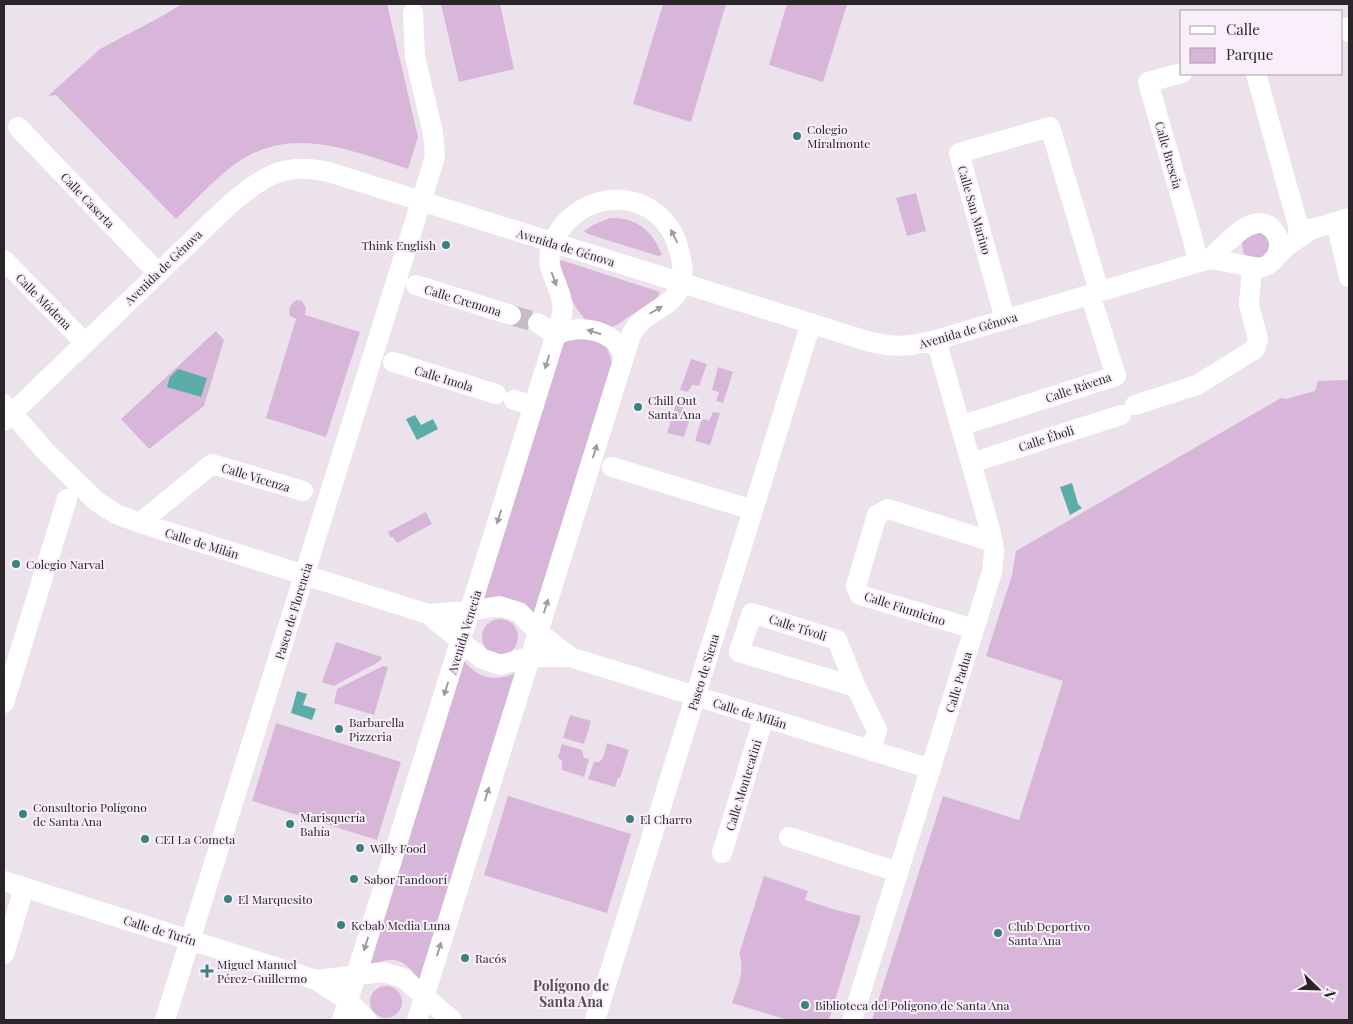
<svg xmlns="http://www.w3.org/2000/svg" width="1353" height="1024" viewBox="0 0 1353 1024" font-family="'Playfair Display',serif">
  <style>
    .green { fill: #d8b6d9 }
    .water { fill: #5caca8 }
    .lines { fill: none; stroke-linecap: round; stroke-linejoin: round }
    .minor-tunnel { stroke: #c5bcc5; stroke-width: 20; stroke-dasharray: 20 10; stroke-linecap: butt }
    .minor { stroke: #fff; stroke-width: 20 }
    .oneway { fill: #9f9d9f }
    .poi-dot { fill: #3a827e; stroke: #f9effa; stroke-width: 2 }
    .labels { text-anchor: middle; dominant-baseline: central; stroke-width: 4; stroke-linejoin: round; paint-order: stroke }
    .poi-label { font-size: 12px; fill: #292529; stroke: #f9effa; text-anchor: start }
    .street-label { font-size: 12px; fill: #292529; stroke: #f9effa }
    .neighbourhood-label { font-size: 14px; font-weight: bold; fill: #564e56; stroke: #f9effa }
  </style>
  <rect width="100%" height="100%" fill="#ece2ec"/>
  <path class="green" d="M182,4H387L418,137L408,169C350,150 291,124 235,164C214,179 195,201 176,219L56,95L48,96L100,49L164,15Z
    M441,4H500L514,69L459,82Z
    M663,4H726L691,122L633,104Z
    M787,4H847L823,82L769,65Z
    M916,193L926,231L907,236L896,198Z
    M610,218C636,217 653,231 662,255L658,256L588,234L584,231L593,225Z
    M1256,229L1273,242L1263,261L1246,256L1243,252L1242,242Z
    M561,260L660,292C655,304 642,309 631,315C624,320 613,329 604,329C578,327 566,285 558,266Z
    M297,300L302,301L306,308L305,315L360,332L326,437L266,418L296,319L290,316C288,308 290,304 297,300Z
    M216,331L224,340L204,406L149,449L121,419Z
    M584,335L607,347L612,363L534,613L483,599L562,345L568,339Z
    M691,359L707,364L699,386L692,385L688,392L680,390Z
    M718,367L733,372L723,403L716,401L719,392L712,390Z
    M1349,380V1020H872L943,796L1019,820L1063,681L986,656L1012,575L1016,551L1281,398L1286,399L1315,391L1318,381Z
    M677,401L684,403L682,412L691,415L684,437L667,433Z
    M713,412L720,413L710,445L695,441L702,418L709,421Z
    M426,512L432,524L397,543L393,537H390L388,532Z
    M482 637a18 18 0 1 1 36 0a18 18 0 1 1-36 0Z
    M336,642L382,657L380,661L334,686L322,682Z
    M463,660C479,679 493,682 516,673L420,981C406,960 394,954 370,966Z
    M383,666L388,667L374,715L334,703L337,689Z
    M570,715L591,721L584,744L563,738Z
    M276,723L401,762L377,840L252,801Z
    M607,743L629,750L620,778H618L615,787L588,779L594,762H599L603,758Z
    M562,744L582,750L584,758L589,759L584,777L562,770V761L558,757Z
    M508,796L631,834L607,913L484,875Z
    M764,876L808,891L805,900L836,910L861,916L829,1020H788L732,1003C737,988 746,969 739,954Z
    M370 1002a16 16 0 1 1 32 0a16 16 0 1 1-32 0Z"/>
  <path class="water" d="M178,369L207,378L201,397L167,387L170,377Z
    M415,415L421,425L433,419L438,429L417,440L406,419Z
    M1072,483L1078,504L1082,508L1070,515L1060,487Z
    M297,691L307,694L303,705L316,709L312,720L291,713Z"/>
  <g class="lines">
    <path class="minor-tunnel" d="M511,315L538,323"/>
    <path class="minor" d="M1348,27L1349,32
      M1182,73L1148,82L1193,240L1198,262
      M1256,74L1299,229
      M18,127L158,273
      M1336,222L1349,277
      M1298,229H1312L1349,218
      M1210,259C1224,246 1258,203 1276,234C1282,243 1279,252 1274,260
      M4,260L85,343
      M416,285L511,315
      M1005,319L959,153L1050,127L1099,291
      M538,323L556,335C578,323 616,329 624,357
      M393,362L496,394
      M514,400L534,406
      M4,404L47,453L96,501L116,514L140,523L428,614L470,611L499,606L519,612L538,632L570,657
      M1135,405L1197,385L1255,349L1258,339L1249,305L1252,267
      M4,421L228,206C263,175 288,160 335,174L867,341C893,348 909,347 936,340L1210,259L1260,268L1268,265L1287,246L1312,229
      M960,426L1116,376L1090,294
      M971,463L1121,415
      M612,467L753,510
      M140,523L212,464L303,491
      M428,614L481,658L500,665L530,657H570L931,769
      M974,629L860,595L856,586L877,515L888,509L993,542
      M856,687L739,652L752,613L837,640L856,687L877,730L871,751
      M4,703L67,499
      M789,837L898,872
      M722,853L764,717
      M4,881L316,980L348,1001L367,1020
      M4,954L24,888
      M316,980L383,972L403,978L452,1020
      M165,1020L435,157L433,133L415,57L413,13
      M342,1020L562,315C567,289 540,271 553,242C580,183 663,186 679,250C682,261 684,274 681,284C674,311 641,309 630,338L417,1020
      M595,1020L811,323
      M852,1020L992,572L994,552L991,533L936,340"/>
  </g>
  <defs><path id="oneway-solid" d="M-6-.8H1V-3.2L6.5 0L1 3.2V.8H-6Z" transform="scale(1.25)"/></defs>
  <g class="oneway">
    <use href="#oneway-solid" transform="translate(674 236) rotate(-117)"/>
    <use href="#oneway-solid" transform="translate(554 279) rotate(70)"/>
    <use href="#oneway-solid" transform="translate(656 310) rotate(-30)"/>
    <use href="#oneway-solid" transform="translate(594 332) rotate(-163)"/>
    <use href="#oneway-solid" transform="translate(547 362) rotate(107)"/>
    <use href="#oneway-solid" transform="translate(595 451) rotate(-73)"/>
    <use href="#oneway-solid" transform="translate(499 517) rotate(107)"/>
    <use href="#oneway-solid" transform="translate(546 606) rotate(-73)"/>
    <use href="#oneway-solid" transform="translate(446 689) rotate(107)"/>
    <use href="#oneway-solid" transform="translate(487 794) rotate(-73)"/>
    <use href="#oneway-solid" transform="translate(366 944) rotate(107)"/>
    <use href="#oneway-solid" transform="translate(439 949) rotate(-73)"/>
  </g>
  <g class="poi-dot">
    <circle cx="797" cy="136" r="5"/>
    <circle cx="446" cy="245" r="5"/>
    <circle cx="638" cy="407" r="5"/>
    <circle cx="16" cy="564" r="5"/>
    <circle cx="339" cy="729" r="5"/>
    <circle cx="23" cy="814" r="5"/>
    <circle cx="630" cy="819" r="5"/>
    <circle cx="290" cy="824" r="5"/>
    <circle cx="145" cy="839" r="5"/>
    <circle cx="360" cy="848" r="5"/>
    <circle cx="354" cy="879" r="5"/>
    <circle cx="228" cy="899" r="5"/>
    <circle cx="341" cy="925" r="5"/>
    <circle cx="998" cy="933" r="5"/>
    <circle cx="465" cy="958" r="5"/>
    <path d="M204.5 963.5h5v5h5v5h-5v5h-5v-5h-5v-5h5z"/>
    <circle cx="805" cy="1005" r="5"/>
  </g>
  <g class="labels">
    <g class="poi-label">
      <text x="807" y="129">Colegio<tspan x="807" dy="14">Miralmonte</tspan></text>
      <text x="436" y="245" text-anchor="end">Think English</text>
      <text x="648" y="400">Chill Out<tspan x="648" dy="14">Santa Ana</tspan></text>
      <text x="26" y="564">Colegio Narval</text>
      <text x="349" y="722">Barbarella<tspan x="349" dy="14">Pizzeria</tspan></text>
      <text x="33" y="807">Consultorio Polígono<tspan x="33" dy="14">de Santa Ana</tspan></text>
      <text x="300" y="817">Marisquería<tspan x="300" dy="14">Bahía</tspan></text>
      <text x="640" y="819">El Charro</text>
      <text x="155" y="839">CEI La Cometa</text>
      <text x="370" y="848">Willy Food</text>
      <text x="364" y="879">Sabor Tandoorí</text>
      <text x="238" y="899">El Marquesito</text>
      <text x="351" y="925">Kebab Media Luna</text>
      <text x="1008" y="926">Club Deportivo<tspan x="1008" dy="14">Santa Ana</tspan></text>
      <text x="475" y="958">Racós</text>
      <text x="217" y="964">Miguel Manuel<tspan x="217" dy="14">Pérez-Guillermo</tspan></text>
      <text x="815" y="1005">Biblioteca del Polígono de Santa Ana</text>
    </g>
    <g class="street-label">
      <text transform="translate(1169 155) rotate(74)">Calle Brescia</text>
      <text transform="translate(88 200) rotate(46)">Calle Caserta</text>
      <text transform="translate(975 210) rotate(74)">Calle San Marino</text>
      <text transform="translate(566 247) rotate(17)">Avenida de Génova</text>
      <text transform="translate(163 267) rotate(-44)">Avenida de Génova</text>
      <text transform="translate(463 300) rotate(17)">Calle Cremona</text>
      <text transform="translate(44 301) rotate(45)">Calle Módena</text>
      <text transform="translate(968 330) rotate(-16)">Avenida de Génova</text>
      <text transform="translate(444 378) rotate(17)">Calle Imola</text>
      <text transform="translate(1078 387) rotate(-19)">Calle Rávena</text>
      <text transform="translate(1046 438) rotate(-18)">Calle Éboli</text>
      <text transform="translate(256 477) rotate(17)">Calle Vicenza</text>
      <text transform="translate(202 543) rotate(17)">Calle de Milán</text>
      <text transform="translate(905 608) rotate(18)">Calle Fiumicino</text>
      <text transform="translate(293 611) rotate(-73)">Paseo de Florencia</text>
      <text transform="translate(798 627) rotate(18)">Calle Tívoli</text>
      <text transform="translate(464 632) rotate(-73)">Avenida Venecia</text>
      <text transform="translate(703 672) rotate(-73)">Paseo de Siena</text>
      <text transform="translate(958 682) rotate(-73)">Calle Padua</text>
      <text transform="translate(750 713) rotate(17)">Calle de Milán</text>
      <text transform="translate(743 785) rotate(-73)">Calle Montecatini</text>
      <text transform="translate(160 930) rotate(17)">Calle de Turín</text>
    </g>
    <g class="neighbourhood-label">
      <text x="571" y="985">Polígono de<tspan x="571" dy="16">Santa Ana</tspan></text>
    </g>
  </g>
  <rect width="1353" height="1024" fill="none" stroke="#292529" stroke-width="10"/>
  <rect x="1180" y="10" width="162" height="65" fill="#f9effa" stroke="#a69ea6"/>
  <rect x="1190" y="26" width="25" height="8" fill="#ffffff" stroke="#a69ea6"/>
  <text x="1226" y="35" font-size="15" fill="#292529">Calle</text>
  <rect x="1190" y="48" width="25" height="15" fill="#d8b6d9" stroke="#a69ea6"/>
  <text x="1226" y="60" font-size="15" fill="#292529">Parque</text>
  <g transform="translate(1318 989) rotate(113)" stroke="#f9effa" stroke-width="4" paint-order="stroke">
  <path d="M0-4L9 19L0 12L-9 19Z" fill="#292529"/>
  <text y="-8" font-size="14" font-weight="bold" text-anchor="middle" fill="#292529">N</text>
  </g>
</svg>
